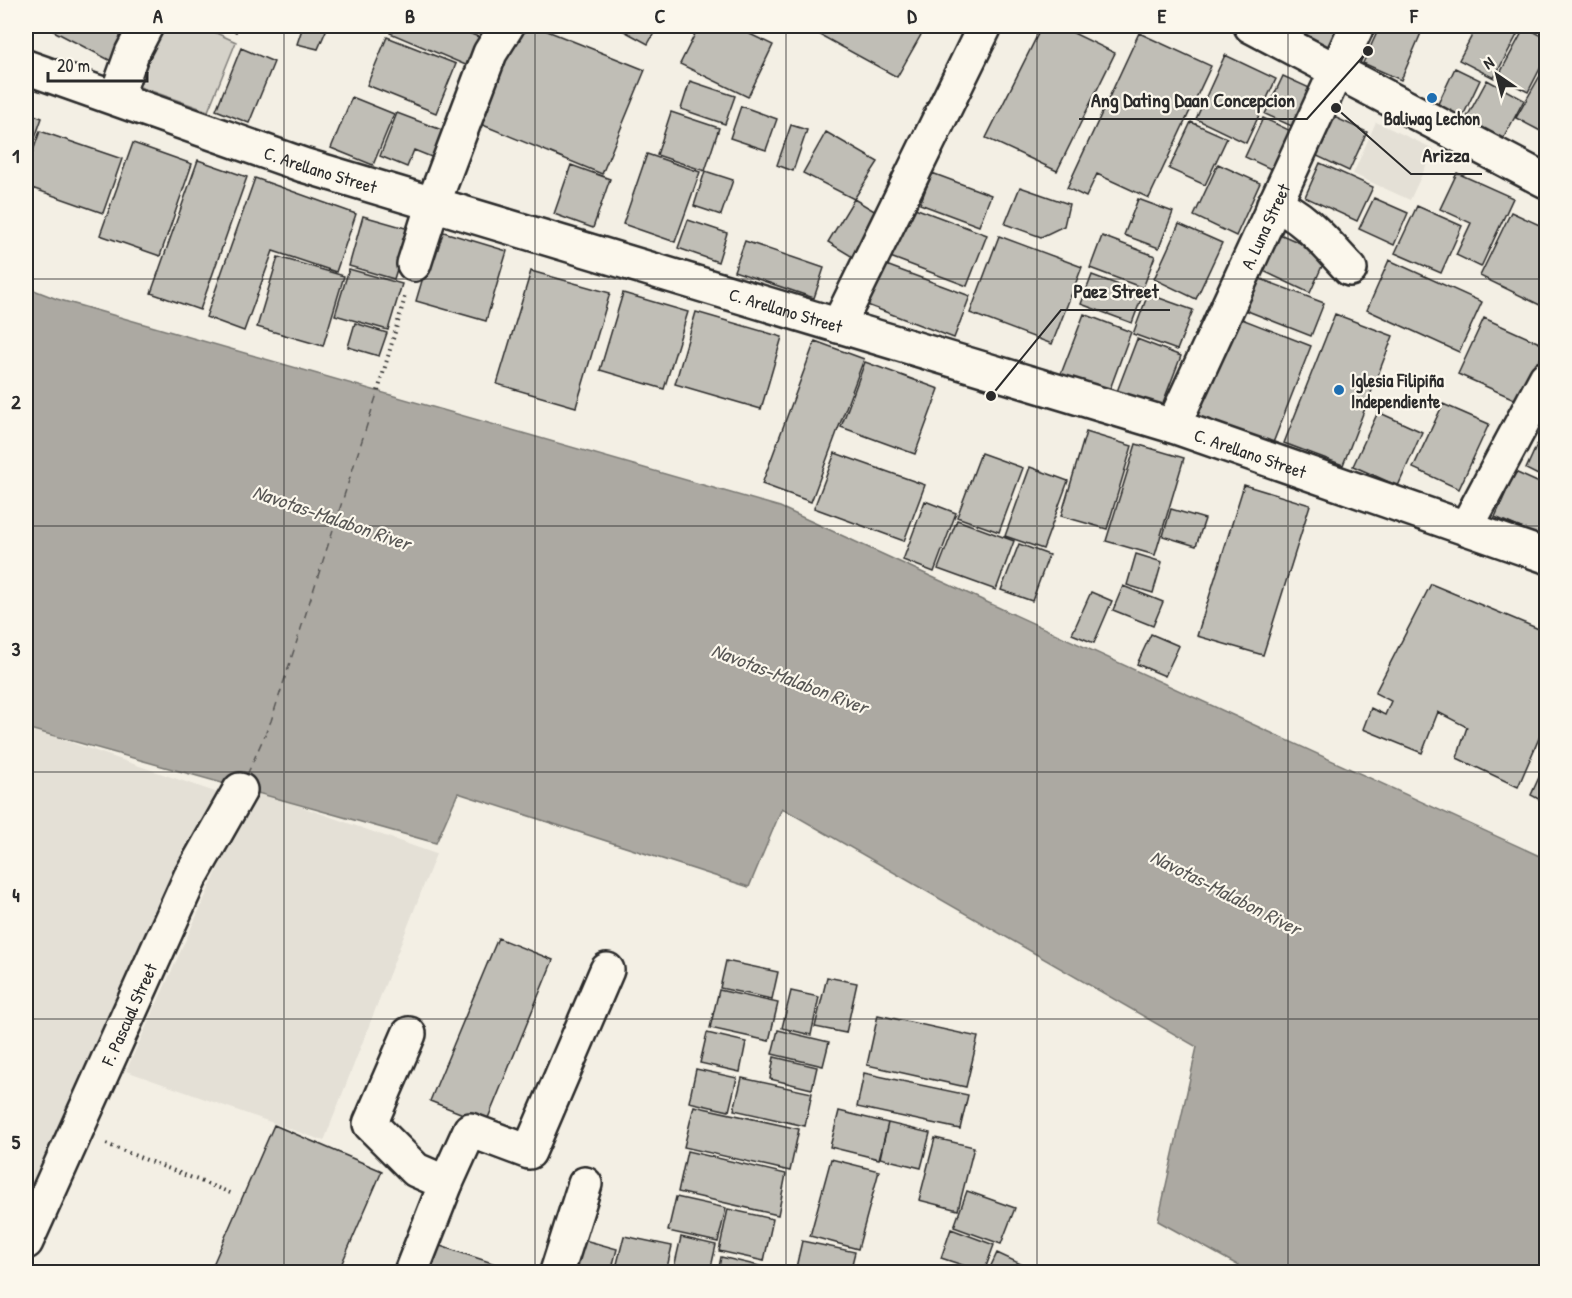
<svg xmlns="http://www.w3.org/2000/svg" width="1572" height="1298" viewBox="0 0 1572 1298" font-family="'Patrick Hand',sans-serif">
  <style>
    .built { fill: #e4e0d6 }
    .green { fill: #d5d2c9; stroke: #807e7a; stroke-width: 1.5 }
    .water { fill: #aca9a2; stroke: #787772; stroke-width: 1.5 }
    .lines { fill: none; stroke-linecap: round; stroke-linejoin: round }
    .ferry { stroke: #585755; stroke-width: 1.5; stroke-dasharray: 8 6; stroke-linecap: butt }
    .building { fill: #c0beb6; stroke: #2b2b2b; stroke-width: 1.5 }
    .minor-casing { stroke: #2b2b2b; stroke-width: 38 }
    .major-casing { stroke: #2b2b2b; stroke-width: 38 }
    .path { stroke: #2b2b2b; stroke-width: 4; stroke-dasharray: 1.5 4.5; stroke-linecap: butt }
    .minor { stroke: #fbf7ec; stroke-width: 33 }
    .major { stroke: #fbf7ec; stroke-width: 33 }
    .grid { fill: none; stroke: #2b2b2b; stroke-width: 1.5; stroke-opacity: 0.55 }
    .poi-dot { fill: #1f6fb2; stroke: #fbf7ec; stroke-width: 2 }
    .labels { text-anchor: middle; dominant-baseline: central; stroke-width: 4.5; stroke-linejoin: round; paint-order: stroke }
    .poi-label { font-size: 18px; font-weight: bold; fill: #2b2b2b; stroke: #fbf7ec }
    .street-label { font-size: 18px; fill: #2b2b2b; stroke: #fbf7ec }
    .water-label { font-size: 20px; font-style: italic; fill: #585755; stroke: #fbf7ec }
    .leader { fill: none; stroke: #2b2b2b; stroke-width: 2 }
    .callout-dot { fill: #2b2b2b; stroke: #fbf7ec; stroke-width: 2 }
    .callout-label { font-size: 20px; text-anchor: middle; font-weight: bold; fill: #2b2b2b; stroke: #fbf7ec; stroke-width: 4.5; stroke-linejoin: round; paint-order: stroke }
    .neatline { fill: none; stroke: #2b2b2b; stroke-width: 2 }
    .grid-label { font-size: 20px; text-anchor: middle; font-weight: bold; fill: #2b2b2b }
  </style>
  <rect width="100%" height="100%" fill="#f3efe4"/>
  <filter id="ink" filterUnits="userSpaceOnUse"><feTurbulence type="fractalNoise" baseFrequency=".0167" numOctaves="2"/><feDisplacementMap in="SourceGraphic" scale="12" xChannelSelector="R" yChannelSelector="G"/><feConvolveMatrix kernelMatrix="1 2 1 2 8 2 1 2 1" color-interpolation-filters="sRGB"/></filter>
  <g filter="url(#ink)">
    <path class="built" d="M1376,122L1434,149L1410,200L1353,174Z
      M26,727L218,793L26,1202Z
      M254,790L436,854L324,1141L126,1071Z"/>
    <path class="green" d="M159,26H201L236,42L208,111L134,85Z"/>
    <path class="water" d="M26,287L57,299L780,507L1546,859V1272H1250L1158,1221L1197,1047L782,808L749,887L458,793L436,843L26,728Z"/>
    <g class="lines">
      <path class="ferry" d="M247,775L271,721L378,391"/>
    </g>
    <path class="building" d="M44,26H132L113,62Z
      M223,26H239L236,32Z
      M303,26H328L318,49L297,44Z
      M394,26H452L481,38L468,66L390,33Z
      M460,26H482L478,33Z
      M519,26H535L645,70L602,174L478,123Z
      M615,26H658L648,44Z
      M699,26H733L773,45L748,97L680,64Z
      M816,26H926L897,77L813,31Z
      M945,26H971L966,36Z
      M1042,26H1059L1115,53L1057,171L986,138Z
      M1286,26H1343L1331,49Z
      M1380,26H1424L1401,80L1363,63Z
      M1477,26H1504L1518,33L1494,78L1459,60Z
      M1525,27L1546,38V57L1528,92L1498,77Z
      M1139,33L1211,66L1149,198L1097,174L1086,197L1067,188Z
      M387,37L456,64L436,113L367,85Z
      M241,48L274,62L249,123L216,110Z
      M1225,55L1276,79L1246,143L1196,119Z
      M1455,68L1480,80L1462,118L1437,106Z
      M1541,74L1546,77V134L1516,118Z
      M1283,76L1314,90L1296,128L1265,114Z
      M1487,80L1524,100L1503,139L1466,119Z
      M690,81L735,96L725,124L681,109Z
      M352,97L394,114L373,165L331,148Z
      M741,106L777,119L766,150L730,138Z
      M26,112L42,118L26,163Z
      M671,112L719,128L705,171L657,155Z
      M397,113L455,135L444,162L414,150L407,167L380,156Z
      M1332,116L1367,132L1349,171L1315,155Z
      M1263,118L1291,131L1273,170L1245,157Z
      M1191,122L1227,138L1205,185L1169,169Z
      M791,125L807,130L793,171L777,165Z
      M40,131L122,159L103,213L26,186V171Z
      M826,132L878,162L854,199L803,173Z
      M133,143L192,164L160,256L100,235Z
      M1546,149V162L1541,159Z
      M647,154L700,172L675,242L623,224Z
      M198,160L247,177L200,310L151,293Z
      M1320,163L1373,187L1357,221L1305,197Z
      M1218,164L1260,183L1236,236L1194,216Z
      M571,165L610,179L593,228L554,214Z
      M705,171L733,180L721,215L694,206Z
      M932,173L991,195L979,226L920,204Z
      M1457,173L1513,198L1481,267L1456,255L1471,223L1440,209Z
      M255,178L356,214L336,272L273,251L244,331L206,317Z
      M1020,187L1069,204L1064,226L1041,237L1005,224Z
      M1374,198L1408,213L1394,245L1359,229Z
      M854,199L888,219L861,262L828,242Z
      M1138,199L1173,212L1159,248L1124,235Z
      M904,204L987,235L967,286L885,255Z
      M1417,206L1462,226L1441,273L1395,253Z
      M1511,212L1546,228V308L1480,276Z
      M363,216L409,229L394,279L349,266Z
      M688,220L727,233L718,262L678,248Z
      M1179,224L1222,243L1196,299L1154,279Z
      M437,230L507,251L486,321L416,301Z
      M1273,231L1327,255L1310,293L1257,268Z
      M999,236L1082,267L1052,344L970,313Z
      M1102,236L1155,256L1143,288L1090,268Z
      M745,241L824,268L814,298L734,271Z
      M278,257L344,276L323,346L257,327Z
      M1389,260L1482,302L1459,352L1367,310Z
      M878,262L970,296L954,338L862,303Z
      M349,269L402,284L388,330L335,315Z
      M531,271L610,293L576,407L497,384Z
      M1092,275L1143,294L1132,323L1081,304Z
      M1253,276L1324,303L1311,336L1240,308Z
      M623,293L688,312L664,389L600,370Z
      M1148,294L1193,310L1177,350L1133,334Z
      M696,312L782,337L761,409L675,384Z
      M1084,314L1131,332L1107,397L1059,379Z
      M1229,314L1311,346L1271,448L1189,417Z
      M1335,314L1393,336L1343,465L1284,443Z
      M1484,318L1546,346L1521,402L1458,374Z
      M355,323L387,333L379,356L348,347Z
      M1137,339L1181,356L1157,418L1113,402Z
      M815,341L864,359L811,502L762,484Z
      M865,362L939,389L915,454L841,427Z
      M1443,404L1489,424L1459,489L1413,468Z
      M1378,412L1422,432L1398,486L1353,466Z
      M1546,425V479L1526,469Z
      M1086,432L1132,446L1107,529L1061,516Z
      M1136,444L1184,458L1155,555L1106,541Z
      M835,453L925,485L904,541L814,508Z
      M981,453L1023,468L999,532L957,517Z
      M1030,467L1068,481L1043,549L1005,536Z
      M1515,472L1546,486V539L1495,517Z
      M1244,485L1310,505L1263,655L1197,636Z
      M925,501L956,513L934,572L903,560Z
      M1171,509L1205,519L1196,546L1163,536Z
      M957,520L1014,541L996,590L938,569Z
      M1019,544L1049,555L1032,601L1001,590Z
      M1136,554L1162,562L1153,593L1127,585Z
      M1431,584L1546,632V722L1518,787L1457,758L1467,727L1438,712L1422,753L1363,729L1371,708L1385,715L1391,701L1375,693Z
      M1123,586L1163,602L1153,626L1113,610Z
      M1091,592L1112,601L1094,643L1072,634Z
      M1151,634L1179,646L1165,676L1137,664Z
      M1546,762V803L1531,795Z
      M498,938L553,960L486,1123L430,1101Z
      M726,961L778,972L772,999L720,988Z
      M827,977L857,983L846,1033L815,1027Z
      M719,990L778,1003L769,1041L710,1028Z
      M791,991L819,997L811,1035L782,1028Z
      M878,1015L978,1037L966,1087L867,1065Z
      M778,1030L829,1042L823,1066L772,1054Z
      M707,1033L746,1042L740,1072L700,1063Z
      M774,1057L817,1067L812,1089L770,1079Z
      M696,1069L737,1078L729,1111L689,1102Z
      M864,1073L968,1095L960,1129L857,1107Z
      M742,1078L812,1093L805,1126L734,1110Z
      M694,1106L799,1129L790,1171L684,1147Z
      M839,1111L888,1123L879,1159L830,1147Z
      M888,1123L930,1133L921,1168L880,1158Z
      M274,1125L382,1171L338,1272H225L212,1267Z
      M935,1138L974,1147L958,1210L919,1200Z
      M687,1151L786,1174L778,1215L678,1192Z
      M831,1159L879,1171L858,1249L810,1236Z
      M967,1191L1015,1208L1001,1244L954,1227Z
      M676,1197L726,1208L718,1242L668,1231Z
      M728,1209L773,1219L764,1261L719,1251Z
      M951,1229L994,1245L984,1272L941,1258Z
      M570,1236L617,1249L611,1272H560Z
      M624,1236L672,1246L666,1272H615Z
      M681,1237L716,1245L710,1272H673Z
      M802,1241L855,1252L850,1272H795Z
      M428,1242L517,1271V1272H418Z
      M997,1253L1038,1272H988Z
      M721,1257L768,1268L767,1272H718Z"/>
    <g class="lines">
      <g class="minor-casing">
        <g id="minor">
          <path d="M116,98L132,53L146,26"/>
          <path d="M1274,204C1305,216 1327,245 1350,269"/>
          <path d="M414,264L433,204L490,53L507,26"/>
          <path d="M838,326L985,26"/>
          <path id="s1" d="M1173,426L1357,26"/>
          <path d="M1466,528L1546,378"/>
          <path d="M409,1034L370,1124L416,1170L446,1183"/>
          <path id="s2" d="M26,1242L190,878L240,790"/>
          <path d="M411,1272L446,1183L470,1130L529,1152L607,970"/>
          <path d="M557,1272L585,1184"/>
        </g>
      </g>
      <g class="major-casing">
        <g id="major">
          <path d="M1251,26L1546,181"/>
          <path id="s3" d="M26,67L303,165L1173,426L1546,556"/>
        </g>
      </g>
      <path class="path" d="M378,391L406,294
        M106,1144L233,1194"/>
      <use href="#minor" class="minor"/>
      <use href="#major" class="major"/>
    </g>
  </g>
  <path class="grid" d="M284,26V1272M535,26V1272M786,26V1272M1037,26V1272M1288,26V1272M26,279H1546M26,526H1546M26,772H1546M26,1019H1546"/>
  <g class="poi-dot">
    <circle cx="1432" cy="98" r="6"/>
    <circle cx="1339" cy="390" r="6"/>
  </g>
  <g class="labels">
    <g class="poi-label">
      <text x="1432" y="118">Baliwag Lechon</text>
      <text x="1351" y="380" text-anchor="start">Iglesia Filipiña<tspan x="1351" dy="21">Independiente</tspan></text>
    </g>
    <g class="street-label">
      <text stroke="none"><textPath href="#s3" startOffset="312">C. Arellano Street</textPath></text>
      <text stroke="none"><textPath href="#s1" startOffset="220">A. Luna Street</textPath></text>
      <text stroke="none"><textPath href="#s3" startOffset="798">C. Arellano Street</textPath></text>
      <text stroke="none"><textPath href="#s3" startOffset="1284">C. Arellano Street</textPath></text>
      <text stroke="none"><textPath href="#s2" startOffset="250">F. Pascual Street</textPath></text>
    </g>
    <g class="water-label">
      <text transform="translate(332 517) rotate(19)">Navotas-Malabon River</text>
      <text transform="translate(790 678) rotate(21)">Navotas-Malabon River</text>
      <text transform="translate(1226 892) rotate(27)">Navotas-Malabon River</text>
    </g>
  </g>
  <path class="leader" d="M1368 51L1307 119H1079M1336 108L1411 174H1482M991 396L1061 310H1170"/>
  <g class="callout-dot">
    <circle cx="1368" cy="51" r="6"/>
    <circle cx="1336" cy="108" r="6"/>
    <circle cx="991" cy="396" r="6"/>
  </g>
  <g class="callout-label">
    <text x="1193" y="107">Ang Dating Daan Concepcion</text>
    <text x="1446" y="162">Arizza</text>
    <text x="1116" y="298">Paez Street</text>
  </g>
  <rect width="1572" height="1298" fill="none" stroke="#fbf7ec" stroke-width="66"/>
  <g transform="translate(1497 75) rotate(325)" stroke="#fbf7ec" stroke-width="4.5" paint-order="stroke">
  <path d="M0-4.5L10 22L0 15L-10 22Z" fill="#2b2b2b"/>
  <text y="-9" font-size="16" font-weight="bold" text-anchor="middle" fill="#2b2b2b">N</text>
  </g>
  <path d="M48 72v9h99v-9" fill="none" stroke="#2b2b2b" stroke-width="3"/>
  <text x="57" y="72" font-size="18" fill="#2b2b2b" stroke="#fbf7ec" stroke-width="4.5" paint-order="stroke">20 m</text>
  <rect x="33" y="33" width="1506" height="1232" class="neatline"/>
  <g class="grid-label">
    <text x="158" y="23">A</text>
    <text x="410" y="23">B</text>
    <text x="660" y="23">C</text>
    <text x="912" y="23">D</text>
    <text x="1162" y="23">E</text>
    <text x="1414" y="23">F</text>
    <text x="16" y="163">1</text>
    <text x="16" y="409">2</text>
    <text x="16" y="656">3</text>
    <text x="16" y="902">4</text>
    <text x="16" y="1149">5</text>
  </g>
</svg>
